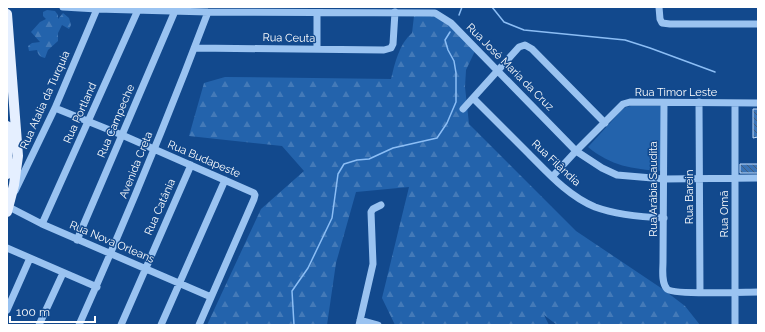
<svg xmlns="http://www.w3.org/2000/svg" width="765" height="332" viewBox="0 0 765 332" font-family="Raleway,sans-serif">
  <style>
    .green { fill: #2363ac }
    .forest { fill: url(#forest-firs) }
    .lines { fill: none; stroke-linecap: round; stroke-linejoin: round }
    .stream { stroke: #8cbef5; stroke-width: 1.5 }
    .building { fill: url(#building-back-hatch); stroke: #c1ddfd }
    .minor { stroke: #9ac3f1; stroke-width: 7 }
    .major { stroke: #e5efff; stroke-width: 10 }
    .labels { text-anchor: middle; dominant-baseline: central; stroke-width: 3; stroke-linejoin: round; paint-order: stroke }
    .street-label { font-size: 11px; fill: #fff; stroke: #12498d }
  </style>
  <defs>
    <pattern id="forest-firs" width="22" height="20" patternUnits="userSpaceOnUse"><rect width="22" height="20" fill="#2363ac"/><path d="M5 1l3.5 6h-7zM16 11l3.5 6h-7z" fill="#447ab8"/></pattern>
    <pattern id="building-back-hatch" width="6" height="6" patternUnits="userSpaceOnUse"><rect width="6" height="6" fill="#3a73b6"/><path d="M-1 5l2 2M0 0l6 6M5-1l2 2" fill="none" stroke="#445e7c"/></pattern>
  </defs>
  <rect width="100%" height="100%" fill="#12498d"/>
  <path class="green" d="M631,106H661V171C632,169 611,166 588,147L621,111L626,107Z"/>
  <path class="forest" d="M47,10L55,11L58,15V19L63,13L69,18L71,25L69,29L62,25L58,33V41L48,50L45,58C40,57 38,55 37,50L29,51L28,46L32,43L40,42L31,32L40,22L46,19L43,16V12Z
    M432,15L449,25L475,51L466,70L465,87L469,124L576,231L664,290L685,306L700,325H557L544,315L549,325H395L382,298L409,187L356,192L336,263L327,325H207L261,209L304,171L282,146L189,136L204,83L225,77L391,79C395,63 399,44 412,33L414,16Z"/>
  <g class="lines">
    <path class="stream" d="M492,7L504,22L524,30L625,40L650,48L715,72
      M459,15L462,7
      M294,325L292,291L308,268L332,218L338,174L344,164L357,160L369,159L393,148L437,138L447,123L456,102V73L454,61L448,50L445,40L450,32"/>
  </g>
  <path class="building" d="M753,109H758V137L753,138Z
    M740,164H758V173H740Z"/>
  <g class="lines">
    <path class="minor" d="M63,7L97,9L208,12L435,13L451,23L576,151L602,168L617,175L664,179L758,178
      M659,7L660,19L662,23L670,24H758
      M195,48L384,50L391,48L393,44L395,12
      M317,49V13
      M473,98C491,116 509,134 527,152C547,172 568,196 595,207C617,215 641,217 664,218
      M699,102L700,292
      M664,103L663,262C663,269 661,282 667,289C672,295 745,292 758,292
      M735,103V325
      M55,108L122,135L254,193L255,195L254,199L199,325
      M463,109L519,47L525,45L532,49L605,123
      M552,177L576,151L623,104L630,102L758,103
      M15,191L55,108L97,9
      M7,205L9,207L42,224L211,297
      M42,224L138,10
      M77,240L175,11
      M7,248L97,287
      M7,310L30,258
      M360,320L378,325
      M39,325L63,273
      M79,325C125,222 168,118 208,12
      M121,325L191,165
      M161,325L225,180
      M359,325L373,264L371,212L373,209L381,205"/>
    <path class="major" d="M7,14L18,156L14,185L7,212
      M7,126L8,141L7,174"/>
  </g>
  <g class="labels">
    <g class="street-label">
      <text transform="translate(289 38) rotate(1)">Rua Ceuta</text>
      <text transform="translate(510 67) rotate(45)">Rua José Maria da Cruz</text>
      <text x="676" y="92">Rua Timor Leste</text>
      <text transform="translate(45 100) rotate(-66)">Rua Atalia da Turquia</text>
      <text transform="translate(80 113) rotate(-66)">Rua Portland</text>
      <text transform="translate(116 121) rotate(-67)">Rua Campeche</text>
      <text transform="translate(204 159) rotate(23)">Rua Budapeste</text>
      <text transform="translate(556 163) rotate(43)">Rua Filândia</text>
      <text transform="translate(136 165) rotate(-68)">Avenida Creta</text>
      <text transform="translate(653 189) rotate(-90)">Rua Arábia Saudita</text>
      <text transform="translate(689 197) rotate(-90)">Rua Barein</text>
      <text transform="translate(160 207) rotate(-66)">Rua Catânia</text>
      <text transform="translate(724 214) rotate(-90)">Rua Omã</text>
      <text transform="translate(112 242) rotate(23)">Rua Nova Orleans</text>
    </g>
  </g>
  <rect width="765" height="332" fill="none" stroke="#ffffff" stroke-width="16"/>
  <path d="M10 316v6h85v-6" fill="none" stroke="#ffffff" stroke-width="2"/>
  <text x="16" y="316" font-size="12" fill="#ffffff" stroke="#12498d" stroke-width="3" paint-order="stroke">100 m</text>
</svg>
